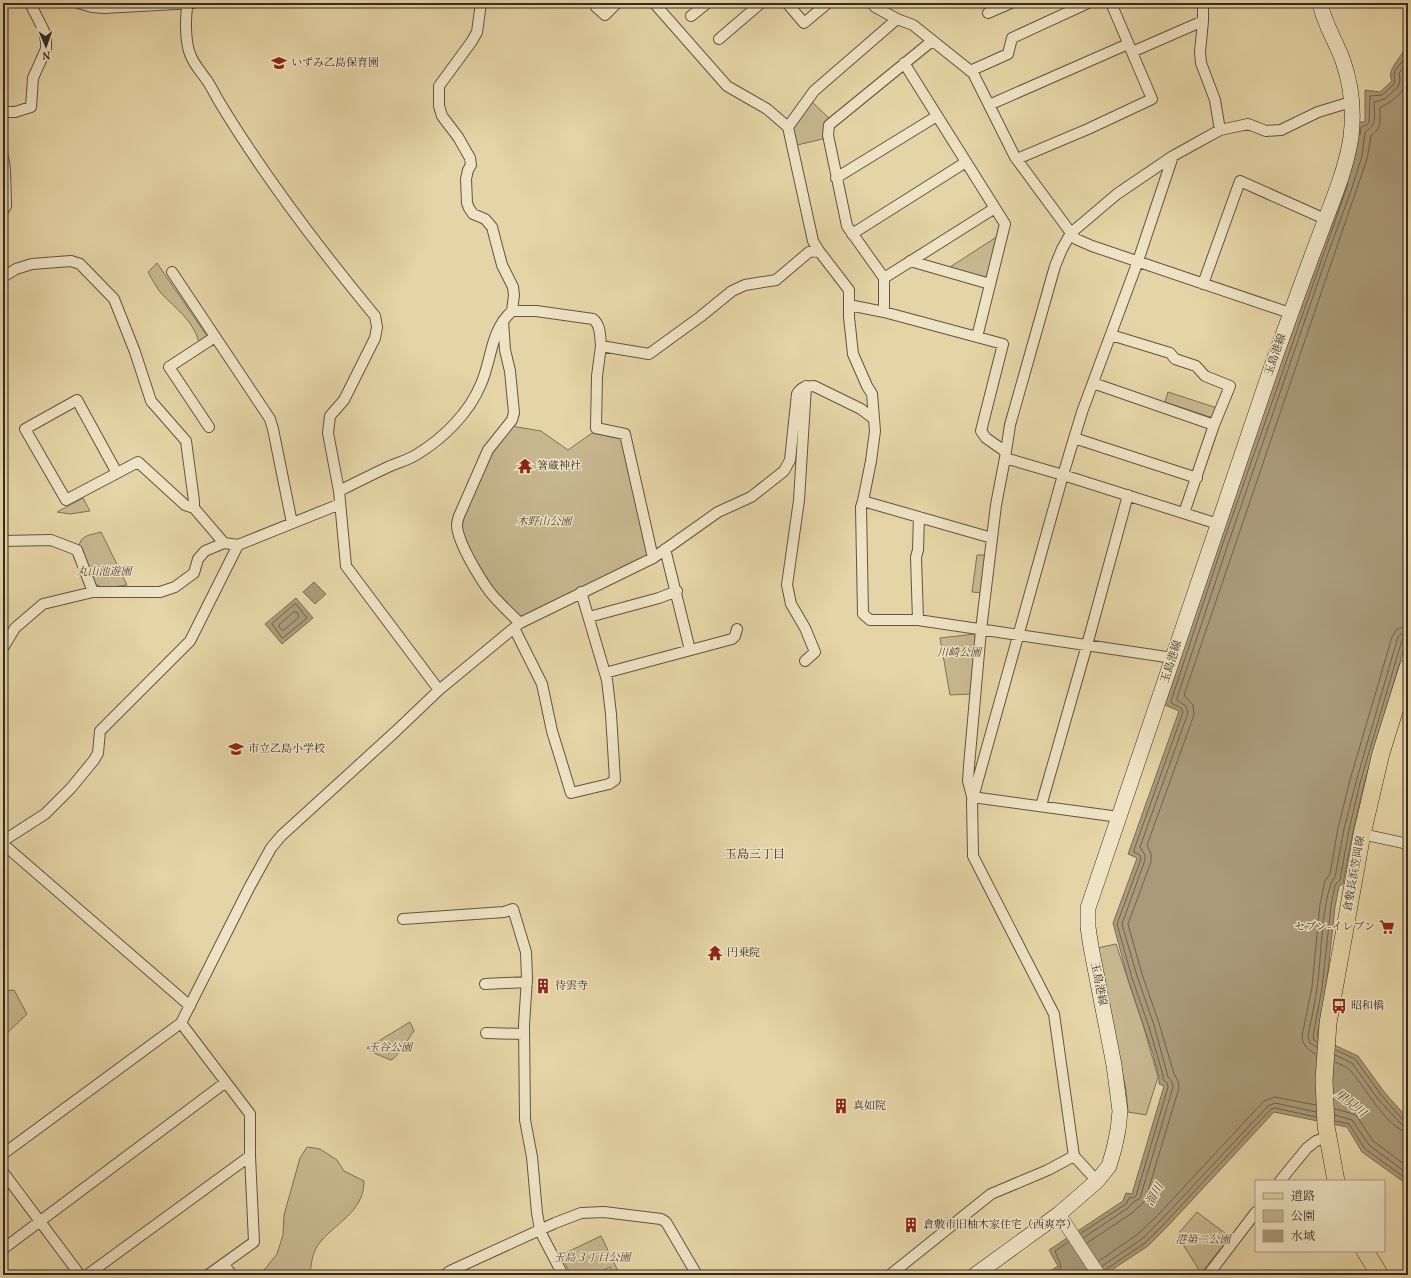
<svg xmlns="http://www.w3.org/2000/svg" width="1411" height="1278" viewBox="0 0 1411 1278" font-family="Vollkorn,'Noto Serif JP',serif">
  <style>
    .green { fill: #c7b78f; stroke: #7e705a }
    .water { fill: #aa9a79; stroke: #7c6d57 }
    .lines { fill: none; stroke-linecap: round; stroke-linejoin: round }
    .shore { stroke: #70624e; stroke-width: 1 }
    .minor-casing { stroke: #625444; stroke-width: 12 }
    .tertiary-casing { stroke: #625444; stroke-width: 14 }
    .secondary-casing { stroke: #362a24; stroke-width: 16 }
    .primary-casing { stroke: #362a24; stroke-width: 18 }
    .minor { stroke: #eee3c4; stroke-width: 10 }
    .tertiary { stroke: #eee3c4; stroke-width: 13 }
    .secondary { stroke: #eee3c4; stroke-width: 15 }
    .primary { stroke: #e5d4a5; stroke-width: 17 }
    .labels { text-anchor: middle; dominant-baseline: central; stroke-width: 3; stroke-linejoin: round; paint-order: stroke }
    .poi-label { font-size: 11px; fill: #362a24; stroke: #eee3c4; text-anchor: start }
    .street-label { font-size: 11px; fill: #362a24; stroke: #eee3c4 }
    .park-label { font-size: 11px; font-style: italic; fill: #534639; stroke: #eee3c4 }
    .neighbourhood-label { font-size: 12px; fill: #362a24; stroke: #eee3c4 }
    .water-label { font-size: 12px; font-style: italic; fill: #534639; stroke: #eee3c4 }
  </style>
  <rect width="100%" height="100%" fill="#e5d4a5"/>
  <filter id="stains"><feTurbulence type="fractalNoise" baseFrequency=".005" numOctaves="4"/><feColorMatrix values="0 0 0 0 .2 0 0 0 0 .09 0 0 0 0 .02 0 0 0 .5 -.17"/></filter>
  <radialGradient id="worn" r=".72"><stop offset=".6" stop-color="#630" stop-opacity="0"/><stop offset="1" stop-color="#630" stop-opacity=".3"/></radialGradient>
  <path class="green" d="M811,101L829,118C825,124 822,132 823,139L797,145L792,126Z
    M998,236L988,276L983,278L947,269Z
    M157,263L207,336L199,342C193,320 176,309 161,293C156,287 152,279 148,272Z
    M1168,392L1217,408L1213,418L1165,402Z
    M511,426L541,431L568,450L592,433L622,439L649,555L521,618L494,589L464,542L462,534L463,519L491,452Z
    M83,498L90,511L70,514L57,512Z
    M101,532L127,585L104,588L93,583L79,548C79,535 91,535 101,532Z
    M977,555H987L983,593L972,592Z
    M975,634V650L971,694L950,695L940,638Z
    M1116,944L1144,1028L1158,1077L1146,1115L1128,1112L1126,1090L1097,948Z
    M14,990L27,1014L3,1037V991Z
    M410,1022L414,1031C407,1040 400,1055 391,1060L376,1054L367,1048Z
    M307,1147L320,1149L337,1160L344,1171L364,1181C364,1213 334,1223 318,1245C312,1254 311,1265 310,1275H260L277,1254L283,1235L284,1215L300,1158Z
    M1197,1212L1230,1237L1201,1273L1177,1235Z
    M601,1236L620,1275H613L610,1267L594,1275H571L561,1255Z"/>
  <path class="water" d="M1408,41V635L1364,784L1353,831L1343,884L1339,886L1335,907L1326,989L1317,1037L1358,1056L1385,1093L1408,1119V1185L1362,1152L1347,1127L1274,1112L1167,1227L1148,1246L1104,1275H1044L1058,1266L1049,1250L1123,1201L1126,1193L1132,1194L1164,1086L1159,1084V1077L1153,1054L1128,979L1113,923L1137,858L1128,854L1179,711L1165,705L1357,122H1365V90L1380,92L1392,81C1385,68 1405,56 1408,41Z
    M314,582L326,594L315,604L303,592Z
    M296,598L313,618L282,644L265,624Z"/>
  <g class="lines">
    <path class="shore" d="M1360,135L1361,127L1367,125L1369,122L1370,96L1382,95L1394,84L1395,80L1394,76L1395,70L1402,62L1408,52
      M295,604L297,605L307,618L284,637L282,638L272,624Z
      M294,612H297L299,617L284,630H282L279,627V625Z
      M1317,1042L1314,1040L1313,1036L1322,988L1331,906L1335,885L1340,880L1349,830L1360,783L1402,640L1404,637H1408
      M1317,1047L1310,1043L1308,1036C1311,1020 1315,1004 1317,988C1321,965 1322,891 1335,877L1344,829L1356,782L1391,661L1398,637L1403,633L1408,632
      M1336,1050L1355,1059L1382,1096L1403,1120L1408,1121
      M1316,1054C1308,1050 1303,1046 1302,1036L1312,987L1320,904L1325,881L1330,874L1338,828L1350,780L1392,637L1397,629L1408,626
      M1335,1055L1352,1063L1378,1099L1400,1123L1403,1125L1408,1126
      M1335,1062C1339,1064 1345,1066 1349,1069C1363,1083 1388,1131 1408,1132
      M1335,1109L1350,1113L1356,1115L1373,1141L1408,1167
      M1335,1115L1352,1120L1369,1145L1408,1174
      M1335,1121L1349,1124L1365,1149L1408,1180
      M1081,1233L1126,1204L1129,1198H1133L1136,1196L1168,1087L1167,1083L1163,1080V1075L1149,1027L1132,978L1117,924L1141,859L1140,855L1134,852V850L1183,712L1181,708L1171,703V701L1222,546L1348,184
      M1083,1238L1128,1208L1132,1203L1140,1198L1173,1087L1172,1082L1168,1077L1154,1025L1137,976L1122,924L1145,860V855L1140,847L1188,713L1186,706L1177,700V698L1227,547L1327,256L1351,191L1362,156L1365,132C1378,124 1374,115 1374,102L1385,99L1398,87L1400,81L1399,73L1408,62
      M1087,1243L1132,1213L1145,1201L1179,1088L1178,1081L1174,1074L1159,1023L1142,974L1128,924L1151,862V854L1147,845L1194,715L1193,705L1184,695L1333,258L1367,159L1371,136C1382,127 1380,121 1380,108C1393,100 1408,92 1406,75L1408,72
      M1099,1261L1138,1234L1157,1216L1264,1101L1275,1097L1316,1105
      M1102,1266L1142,1239L1161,1220L1268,1106L1275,1103L1316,1112
      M1105,1270L1145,1243L1164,1224L1271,1109L1275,1108L1316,1117
      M1051,1275L1060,1269L1061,1266L1055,1251L1068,1242"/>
    <g class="minor-casing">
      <path id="minor" d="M78,3L92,7L104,8L193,3
        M188,3C185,16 185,41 190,54C194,65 202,73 208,82C211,87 214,92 217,98C263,175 318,247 375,316L377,327L375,338L344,400L330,416L328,433L339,491L346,566L439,690
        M481,3L477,32L472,41L439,86V106L442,116L458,137L470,158L471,165L468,170L466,179L467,203L469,208L473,214L485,219L492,227L502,265L513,287L514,295L512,311
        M654,3L727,86L767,109L788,127L813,241L819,251L849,290V317L853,354L867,386L872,394L875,431L871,461L863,501L992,538
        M787,3L804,23L828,3
        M872,3L875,7L897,19L913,25L973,73L1015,157L1071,233L1076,239L1092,246L1290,313
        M1203,3V21L1200,52L1201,63L1215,100L1220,130
        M596,7L605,15L617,3
        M988,13L1011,3
        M691,16L707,3
        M719,39L761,3
        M932,41L829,125L828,135L847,226L884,278V312L1003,344L981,431L986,438L1006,452
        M1132,52L1203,21
        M904,63L1005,224L977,337
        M970,71L1008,54L1012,38L1088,3
        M989,105L1128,44
        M3,112H15L31,107L33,78L46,49V42L44,31L30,3
        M788,127L814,91L897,19
        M3,157L5,169L6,206L3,211
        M1017,159L1088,129L1152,99L1111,3
        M836,178L937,116
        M852,234L966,162
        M910,261L990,284
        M172,272L270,419L273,429L292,523
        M3,277L16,269L32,264L71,261L80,264L114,299L135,352L151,401L186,441L194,501V508L224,543
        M884,278L995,208
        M1203,284L1240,181L1325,219
        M849,305L884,312
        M503,321L505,350L510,371L514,413L512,420L488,450L459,516C458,519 457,522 457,525C457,542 485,589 498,601C505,609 513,616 520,623
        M1111,335L1170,353L1175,359L1196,366L1205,376L1230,386L1214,425
        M601,346L597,376L596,428L625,434L653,558
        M1093,383L1214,425L1184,513
        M209,427L169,367L215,337
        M1074,438L1197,478
        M1005,458L1063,475L1218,524
        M117,473L77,400L25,429L66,500L138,462L185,505L194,508
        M339,491C355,483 371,475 388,467C397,463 408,460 416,455C444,438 469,413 481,384C492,359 490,331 512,311H536L593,319C601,325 600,337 601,346L649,354L700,317L732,291L745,285L776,280L809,252L819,251
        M863,501L861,507L863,614L870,620H918L1173,658
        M3,541L51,540L77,550L93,592
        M665,549L690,650
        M589,617L659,598L677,591
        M918,620L916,557L918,550L919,517
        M514,628L542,684L552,731L571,793L609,784L615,780L611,714L607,680L581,592
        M3,648L15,628L43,604L93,592H160L175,587L194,573L198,559L205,551L224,543L238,545L340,504
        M805,661L815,652L805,628L791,604L787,585L799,500L806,386
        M605,673L732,639L735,636L737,629
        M972,796L968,781L969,766L981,630L996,505L1005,458L1010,425L1055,266L1062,249L1071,233L1117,194L1173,156L1191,146L1220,130L1248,124L1266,131L1281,130L1318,112L1351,102
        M972,797L1119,817
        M1041,806L1087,645L1128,495
        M1362,834L1408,844
        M3,841L45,814L71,788L94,760L98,753L100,731L190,641L238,545
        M3,844L190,1006
        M403,919L504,912L513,909L526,952L527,978L524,1025L525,1120L532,1157L537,1213L540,1229L543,1237L563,1275
        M485,984L527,982
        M181,1023L250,1114V1156L254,1242L208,1275
        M486,1033L524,1034
        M3,1154L181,1023L249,888L271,848L281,836L395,732L439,690L520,623L653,558L718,512L751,497L784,471L790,460L797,394C801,387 806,386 814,386L861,409L874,419
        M1074,1156L1097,1181
        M3,1172L80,1275
        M1280,1181L1307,1148L1316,1141L1328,1137
        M3,1249L226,1082
        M223,1264L232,1275
        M87,1275L250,1156
        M445,1275L450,1271L555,1223L581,1213L604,1212L661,1219L666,1222L697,1275
        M890,1275L991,1194L1048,1170L1074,1156L1054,1014L973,856L972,801L1063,475L1082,412L1138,261L1173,156
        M1208,1275L1256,1212"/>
    </g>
    <g class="tertiary-casing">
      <path id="tertiary" d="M1059,1214L1099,1275"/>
    </g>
    <g class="secondary-casing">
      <path id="secondary" d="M975,1275L1059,1214L1097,1181L1109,1166L1114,1149L1118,1130L1120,1111L1114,1065L1091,947L1088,927V908C1150,726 1211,545 1273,363C1288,321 1303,279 1319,237C1331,204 1346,171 1351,137C1354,112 1351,84 1343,61C1336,41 1324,24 1320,3"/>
    </g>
    <g class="primary-casing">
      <path id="primary" d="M1336,1181L1326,1126L1324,1080L1328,1023L1362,834L1381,753L1408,667
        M1365,1251L1380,1275"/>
    </g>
    <use href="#minor" class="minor"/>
    <use href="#tertiary" class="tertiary"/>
    <use href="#secondary" class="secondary"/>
    <use href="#primary" class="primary"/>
  </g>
  <defs>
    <g id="school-bare" transform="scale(1.2)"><path d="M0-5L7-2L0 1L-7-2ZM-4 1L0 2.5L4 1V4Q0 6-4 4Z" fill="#8f2418" stroke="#eee3c4" stroke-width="2.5" paint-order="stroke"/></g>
    <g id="temple-bare" transform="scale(1.2)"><path d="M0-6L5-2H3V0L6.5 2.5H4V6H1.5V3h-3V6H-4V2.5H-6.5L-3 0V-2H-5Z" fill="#8f2418" stroke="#eee3c4" stroke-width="2.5" paint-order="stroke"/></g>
    <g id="supermarket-bare" transform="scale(1.2)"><path d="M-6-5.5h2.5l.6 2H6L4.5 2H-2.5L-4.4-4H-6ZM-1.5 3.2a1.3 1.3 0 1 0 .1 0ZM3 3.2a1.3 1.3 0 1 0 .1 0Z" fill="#8f2418" stroke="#eee3c4" stroke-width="2.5" paint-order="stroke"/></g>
    <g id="building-bare" transform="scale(1.2)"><path d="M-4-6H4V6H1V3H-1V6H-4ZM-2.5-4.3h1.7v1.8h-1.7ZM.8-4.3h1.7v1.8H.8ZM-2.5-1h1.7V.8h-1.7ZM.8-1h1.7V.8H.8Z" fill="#8f2418" stroke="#eee3c4" stroke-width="2.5" paint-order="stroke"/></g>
    <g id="bus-bare" transform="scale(1.2)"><path d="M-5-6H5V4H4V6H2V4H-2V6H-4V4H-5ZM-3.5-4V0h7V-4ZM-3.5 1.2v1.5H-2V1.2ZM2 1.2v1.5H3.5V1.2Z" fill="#8f2418" stroke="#eee3c4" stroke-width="2.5" paint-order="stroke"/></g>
  </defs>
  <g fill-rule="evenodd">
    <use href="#school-bare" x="279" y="63"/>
    <use href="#temple-bare" x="525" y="466"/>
    <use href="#school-bare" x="236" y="749"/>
    <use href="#supermarket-bare" x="1387" y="927"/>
    <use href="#temple-bare" x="715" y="953"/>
    <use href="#building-bare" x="543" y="986"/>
    <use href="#bus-bare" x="1339" y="1006"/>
    <use href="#building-bare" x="841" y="1106"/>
    <use href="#building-bare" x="911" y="1225"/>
  </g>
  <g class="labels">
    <g class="poi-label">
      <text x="291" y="63">いずみ乙島保育園</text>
      <text x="537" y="466">箸蔵神社</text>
      <text x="248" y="749">市立乙島小学校</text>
      <text x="1375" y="927" text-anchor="end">セブン-イレブン</text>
      <text x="727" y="953">円乗院</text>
      <text x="555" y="986">待雲寺</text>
      <text x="1351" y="1006">昭和橋</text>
      <text x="853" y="1106">真如院</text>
      <text x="923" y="1225">倉敷市旧柚木家住宅（西爽亭）</text>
    </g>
    <g class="street-label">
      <text transform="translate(1276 355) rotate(-71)">玉島港線</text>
      <text transform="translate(1172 662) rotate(-72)">玉島港線</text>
      <text transform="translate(1355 874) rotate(-80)">倉敷長浜笠岡線</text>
      <text transform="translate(1098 984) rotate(79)">玉島港線</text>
    </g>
    <g class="park-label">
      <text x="544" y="522">木野山公園</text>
      <text x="104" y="572">丸山池遊園</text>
      <text x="959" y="653">川崎公園</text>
      <text x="390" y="1048">玉谷公園</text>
      <text x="1203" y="1240">港第二公園</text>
      <text x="592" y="1258">玉島３丁目公園</text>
    </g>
    <g class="neighbourhood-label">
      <text x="755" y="855">玉島三丁目</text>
    </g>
    <g class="water-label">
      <text transform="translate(1350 1104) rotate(39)">里見川</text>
      <text transform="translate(1155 1195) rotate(-62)">溜川</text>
    </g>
  </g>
  <rect width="1411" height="1278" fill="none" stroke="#e5d4a5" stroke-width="16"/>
  <rect x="4" y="4" width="1403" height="1270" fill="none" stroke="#362a24" stroke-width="2"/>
  <rect x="8" y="8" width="1395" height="1262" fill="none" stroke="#362a24"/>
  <rect x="1255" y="1180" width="130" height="72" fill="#eee3c4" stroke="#a49984"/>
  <rect x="1263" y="1193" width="20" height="6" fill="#e5d4a5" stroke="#a49984"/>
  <text x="1291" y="1200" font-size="12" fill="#362a24">道路</text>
  <rect x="1263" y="1210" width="20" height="12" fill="#c7b78f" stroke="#a49984"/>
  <text x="1291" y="1220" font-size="12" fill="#362a24">公園</text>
  <rect x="1263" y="1230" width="20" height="12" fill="#aa9a79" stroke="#a49984"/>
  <text x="1291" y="1240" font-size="12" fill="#362a24">水域</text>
  <g transform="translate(46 46) rotate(178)" stroke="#eee3c4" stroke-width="3" paint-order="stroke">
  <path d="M0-3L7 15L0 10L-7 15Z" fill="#362a24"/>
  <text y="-6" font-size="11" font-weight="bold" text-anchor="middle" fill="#362a24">N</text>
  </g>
  <rect width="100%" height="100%" filter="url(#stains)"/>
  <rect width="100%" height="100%" fill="url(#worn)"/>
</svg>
